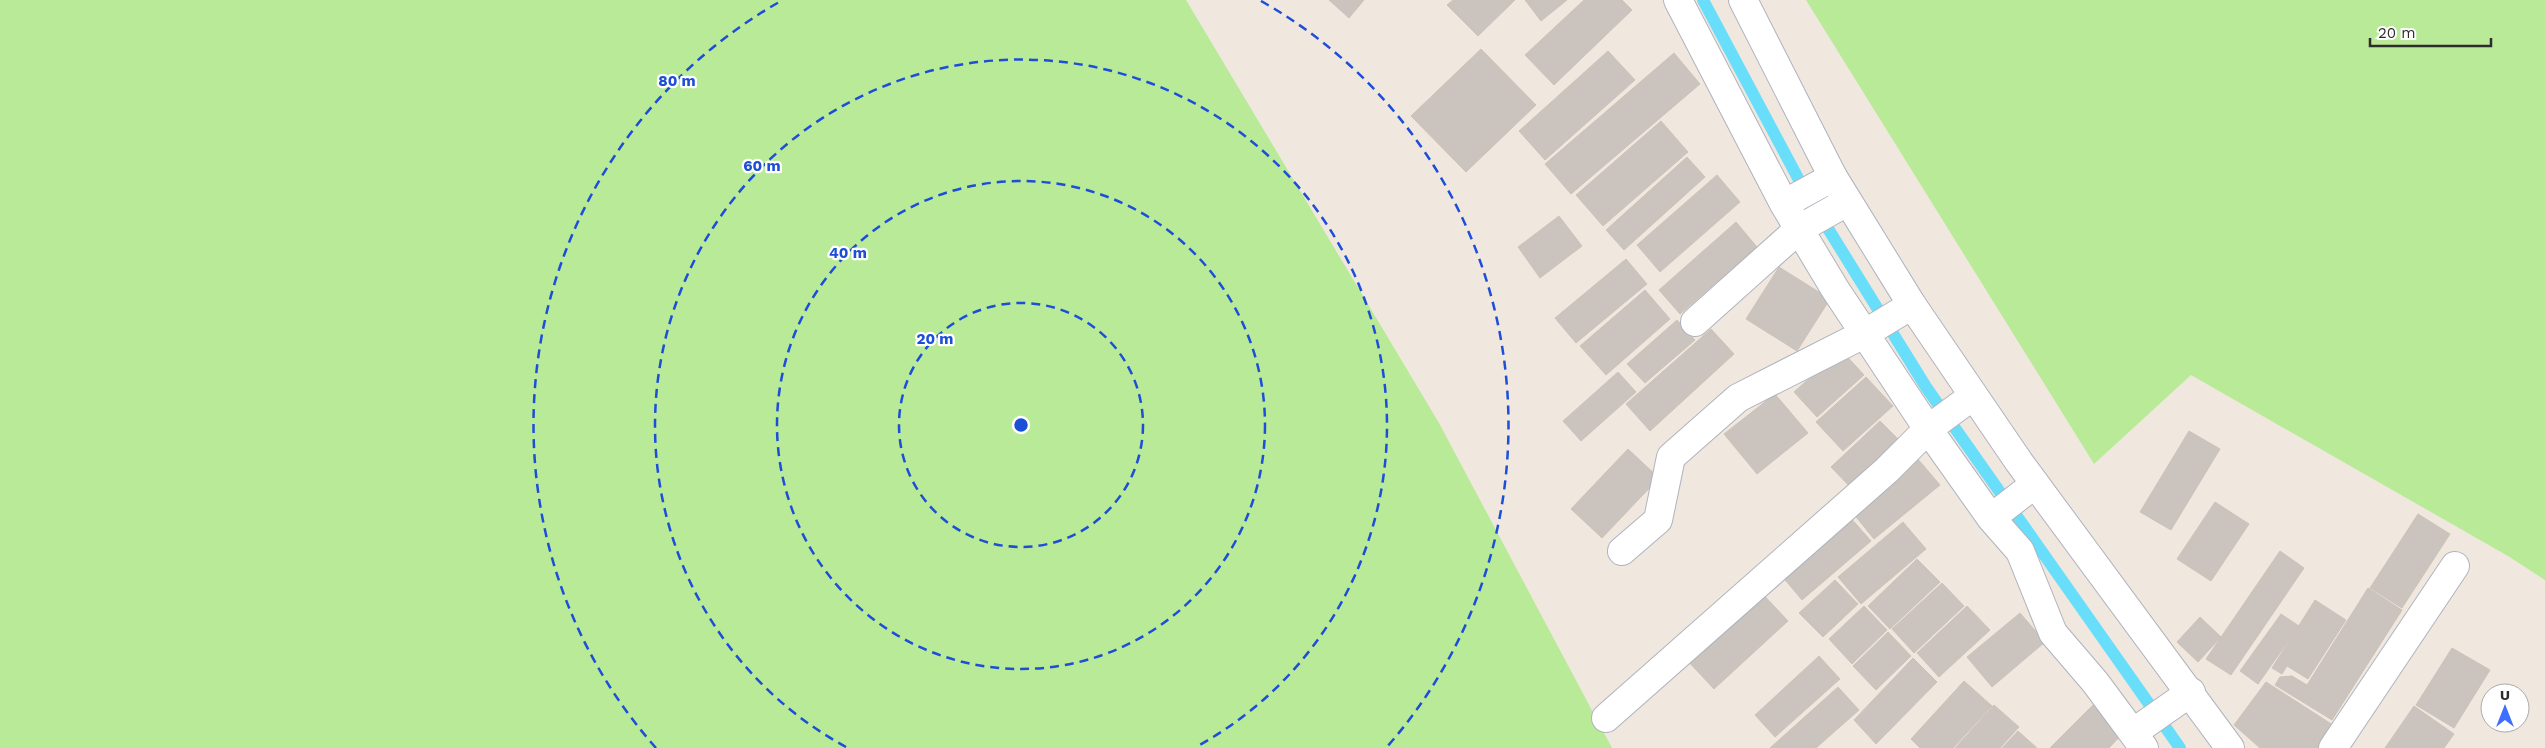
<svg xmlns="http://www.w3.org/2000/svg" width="2545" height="748" viewBox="0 0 2545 748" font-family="'Work Sans',sans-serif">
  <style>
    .green { fill: #b9ea97 }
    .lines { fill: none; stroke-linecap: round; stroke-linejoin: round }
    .stream { stroke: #69defa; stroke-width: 12 }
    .building { fill: #cbc4be; stroke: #ccc3b8 }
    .minor-casing { stroke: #afb3be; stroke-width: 30 }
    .tertiary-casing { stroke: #afb3be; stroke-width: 30 }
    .minor { stroke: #fff; stroke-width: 28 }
    .tertiary { stroke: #fff; stroke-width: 28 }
    .ring { fill: none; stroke: #1d4ed8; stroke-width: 2.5; stroke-dasharray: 9 6 }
    .centre { fill: #1d4ed8; stroke: #fff; stroke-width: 2.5 }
    .ring-label { font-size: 15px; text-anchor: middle; font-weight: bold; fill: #1d4ed8; stroke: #fff; stroke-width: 4.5; stroke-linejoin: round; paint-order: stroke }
  </style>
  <rect width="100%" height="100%" fill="#f0e7df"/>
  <path class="green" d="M0,0H1186L1439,423L1612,748H0Z
    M1806,0H2545V580L2508,556L2191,375L2094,464Z"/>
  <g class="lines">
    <path class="stream" d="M1703,0L1807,195
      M1819,214L1926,387L2180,748"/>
  </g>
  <path class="building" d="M1329,0H1364L1349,18Z
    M1453,0H1515L1478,36L1447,5Z
    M1525,0H1567L1541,21Z
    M1584,0H1622L1632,10L1554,85L1525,55Z
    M1481,49L1536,105L1466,172L1411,116Z
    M1608,51L1635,80L1545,160L1519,131Z
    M1674,53L1700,84L1571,194L1545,164Z
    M1661,121L1688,152L1603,226L1576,195Z
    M1687,157L1705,177L1624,250L1606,230Z
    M1717,175L1740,202L1660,272L1637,245Z
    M1559,216L1582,246L1540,278L1518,247Z
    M1736,222L1757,247L1680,314L1659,290Z
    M1626,259L1647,284L1576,343L1555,318Z
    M1779,267L1830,299L1797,351L1746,319Z
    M1645,290L1670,319L1606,375L1580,346Z
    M1677,320L1695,340L1645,383L1627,364Z
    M1711,329L1734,354L1650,431L1626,404Z
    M1841,350L1864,375L1817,417L1794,392Z
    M1618,372L1636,392L1581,441L1563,421Z
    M1866,377L1893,406L1843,451L1816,422Z
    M1775,394L1808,433L1757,474L1724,434Z
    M1880,421L1905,446L1856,493L1831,467Z
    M2189,431L2220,449L2171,530L2140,512Z
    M1628,449L1659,478L1602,538L1571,509Z
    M1917,458L1940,485L1874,539L1852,512Z
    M2215,502L2249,524L2211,581L2177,559Z
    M2418,514L2450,534L2402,608L2370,588Z
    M1849,516L1871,541L1802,600L1781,575Z
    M1903,522L1926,549L1861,604L1838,577Z
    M2280,551L2304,568L2231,675L2206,659Z
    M1917,559L1940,582L1890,629L1868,606Z
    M1835,580L1858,604L1823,637L1799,613Z
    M1942,583L1964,606L1914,653L1892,629Z
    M2368,588L2402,610L2332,720L2275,685L2280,677L2292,676L2307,685Z
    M1759,590L1788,621L1714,689L1685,658Z
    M2315,600L2346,620L2308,679L2287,666L2282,674L2272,668Z
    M1864,606L1887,630L1852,664L1829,639Z
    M1967,606L1990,630L1939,677L1917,653Z
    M2020,613L2045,642L1992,687L1967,657Z
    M2281,614L2299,626L2258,684L2240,671Z
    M2200,617L2221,637L2198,662L2177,642Z
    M1888,632L1911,656L1876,690L1853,666Z
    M2452,648L2490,670L2454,728L2416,705Z
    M1819,656L1840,679L1775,737L1755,715Z
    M1913,658L1937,682L1876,744L1854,720Z
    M1964,681L1992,706L1953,748H1920L1911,739Z
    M2266,682L2333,725L2319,748H2260L2234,725Z
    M1838,687L1859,710L1816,748H1770Z
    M2095,703L2124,732L2109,748H2050Z
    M1994,705L2019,727L2000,748H1955Z
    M2414,706L2454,734L2444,748H2385Z
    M2018,731L2037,748H2002Z"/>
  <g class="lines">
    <g class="minor-casing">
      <path id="minor" d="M1678,0L1784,204L1835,289L1928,429L1991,518L2020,551L2053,633L2095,682L2144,748
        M1784,204L1833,177
        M1695,322L1799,229L1847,202
        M1991,518L2035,484
        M1622,551L1658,520L1671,457L1738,398L1864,334L1912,305
        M1606,718L1887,470L1928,429L1973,396
        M2134,732L2191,692
        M2333,748L2455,566"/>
    </g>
    <g class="tertiary-casing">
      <path id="tertiary" d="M1743,0L1833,177L1912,305L2019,462L2230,748"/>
    </g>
    <use href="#minor" class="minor"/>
    <use href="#tertiary" class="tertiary"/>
  </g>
  <g class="ring">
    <circle cx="1021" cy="425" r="122"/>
    <circle cx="1021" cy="425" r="244"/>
    <path d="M846 747A366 366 0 1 1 1196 747"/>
    <path d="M656 748A487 487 0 0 1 781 1M1261 1A487 487 0 0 1 1386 748"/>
  </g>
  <circle cx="1021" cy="425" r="8" class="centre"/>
  <g class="ring-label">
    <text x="677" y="86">80 m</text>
    <text x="762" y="171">60 m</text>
    <text x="848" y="258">40 m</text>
    <text x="935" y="344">20 m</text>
  </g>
  <g transform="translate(2505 708)"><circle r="24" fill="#ffffff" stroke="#ababab"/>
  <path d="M0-4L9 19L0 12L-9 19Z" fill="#3c6eff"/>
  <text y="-8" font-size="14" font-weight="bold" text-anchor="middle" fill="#2d2d2d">U</text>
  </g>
  <path d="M2370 38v8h121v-8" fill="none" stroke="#2d2d2d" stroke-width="2.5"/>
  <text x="2378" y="38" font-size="15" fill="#2d2d2d" stroke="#ffffff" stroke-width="4" paint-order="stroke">20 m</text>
</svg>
